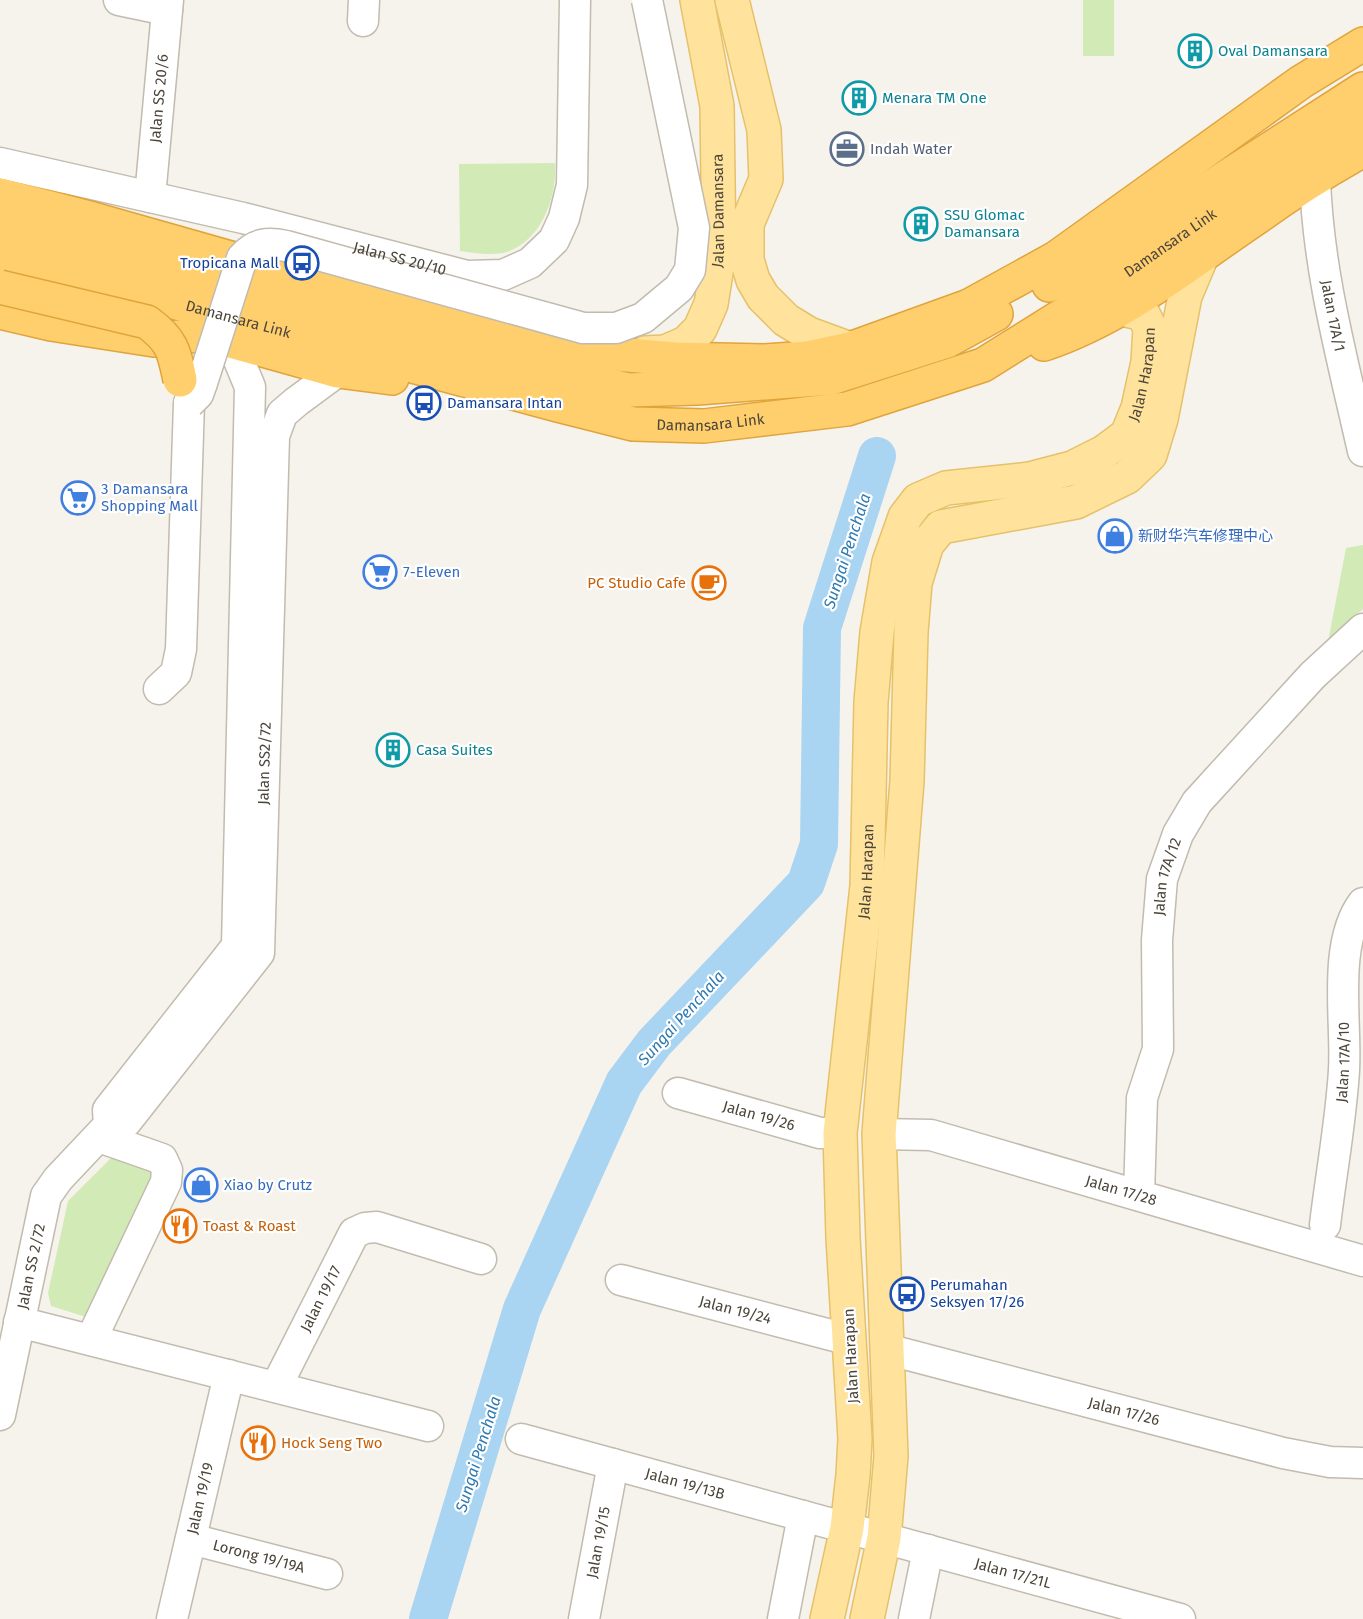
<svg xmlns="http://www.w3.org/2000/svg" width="1363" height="1619" viewBox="0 0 1363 1619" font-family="'Fira Sans','Noto Sans SC',sans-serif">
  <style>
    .green { fill: #d2eab5 }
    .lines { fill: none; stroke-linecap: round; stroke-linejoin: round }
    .river { stroke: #a9d4f2; stroke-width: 38 }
    .minor-casing { stroke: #c2bbae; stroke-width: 33 }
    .major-casing { stroke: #e6c16a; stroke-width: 36 }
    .highway-casing { stroke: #e0a43c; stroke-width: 36 }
    .minor { stroke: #fff; stroke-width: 30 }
    .major { stroke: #ffe39c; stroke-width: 33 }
    .highway { stroke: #ffcf6e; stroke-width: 33 }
    .minor-bridge-casing { stroke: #c2bbae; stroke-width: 33; stroke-linecap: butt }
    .highway-bridge-casing { stroke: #e0a43c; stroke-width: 36; stroke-linecap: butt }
    .minor-bridge { stroke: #fff; stroke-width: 30 }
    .highway-bridge { stroke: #ffcf6e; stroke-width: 33 }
    .labels { text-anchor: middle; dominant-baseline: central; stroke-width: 4.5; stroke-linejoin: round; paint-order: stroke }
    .culture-label { font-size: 15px; fill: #0d838f; stroke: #fff; text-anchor: start }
    .street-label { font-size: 15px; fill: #4b4439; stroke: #fff }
    .service-label { font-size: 15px; fill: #4e5e75; stroke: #fff; text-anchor: start }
    .transit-label { font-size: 15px; fill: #164399; stroke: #fff; text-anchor: start }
    .shop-label { font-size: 15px; fill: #366cbe; stroke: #fff; text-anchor: start }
    .food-label { font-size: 15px; fill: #c56008; stroke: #fff; text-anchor: start }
    .water-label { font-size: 16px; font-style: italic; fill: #2e7ab2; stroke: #fff }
  </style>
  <rect width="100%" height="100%" fill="#f6f3ec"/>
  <path class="green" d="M1083,0H1114V56H1083Z
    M555,163C557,197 542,240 507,252C493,256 474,253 460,251L459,164Z
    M1363,545V609L1328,642L1346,548Z
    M116,1153L153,1166L156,1178L86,1317L51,1306L48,1293L68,1201Z"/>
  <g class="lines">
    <path class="river" d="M428,1619L522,1309L624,1083L654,1043L806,883L819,844L822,628L877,456"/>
    <g class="minor-casing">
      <g id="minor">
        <path d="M119,0L167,10"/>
        <path d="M363,21L364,0"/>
        <path id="s1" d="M0,163L243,218L467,276L503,275L530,263L554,240L564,218L572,185L575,0"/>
        <path id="s2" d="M1315,179C1318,272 1343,361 1363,451"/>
        <path id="s3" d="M150,197L168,0"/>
        <path d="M159,689L176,673L181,649L189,403"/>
        <path id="s4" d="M678,1093L820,1133H840"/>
        <path id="s5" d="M109,1125L126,1122L259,953L274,436L282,414L296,402L338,371"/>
        <path id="s6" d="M879,1134L931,1135L1363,1261"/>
        <path id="s7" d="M1139,1195L1142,1098L1158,1049L1157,940L1162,879L1178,834L1197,802L1313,675L1363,629"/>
        <path id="s8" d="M1325,1225C1331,1174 1341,1121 1344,1070C1347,1022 1332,944 1363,903"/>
        <path id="s9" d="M621,1280L850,1340"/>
        <path d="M19,1322L428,1426"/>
        <path d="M91,1340L166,1182L167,1170L162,1159L99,1137"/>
        <path id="s10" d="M886,1349L1283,1453L1330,1462L1363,1463"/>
        <path id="s11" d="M276,1387L354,1233L365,1228L377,1227L481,1259"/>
        <path id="s12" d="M0,1415L46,1196L58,1179L109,1125L108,1110L237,946L250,387L231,341"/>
        <path id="s13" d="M521,1439L1180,1619"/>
        <path id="s14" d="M191,1539L327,1574"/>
        <path id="s15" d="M172,1619L229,1375"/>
        <path id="s16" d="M584,1619L613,1464"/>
        <path d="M783,1619L803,1516"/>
        <path d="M914,1619L928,1550"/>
      </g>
    </g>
    <g class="major-casing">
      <g id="major">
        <path d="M732,0L764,130L766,179L747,224V260L753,280L763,297L786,320L809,334L850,349"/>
        <path id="s17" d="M645,353L665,352L686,343L700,329L711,304L719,254L717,106L697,0"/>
        <path id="s18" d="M827,1619L847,1528L853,1475L855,1439L843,1238L840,1133L867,886L871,702L877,632L889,562L905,517L918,500L946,488L1030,479L1072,468L1104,452L1127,435L1138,408L1148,362L1150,328L1143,314L1122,309"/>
        <path d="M867,1619L884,1538L891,1456L879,1134L907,781L911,632L915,583L927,544L941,527L1076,502L1127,477L1150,455L1161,419L1185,296L1201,258"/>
      </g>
    </g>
    <g class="highway-casing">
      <g id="highway">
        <path d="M0,195L93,219L290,275L547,340L616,354L675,359L765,361L808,358L850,349L969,306L1056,258L1301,82L1363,44"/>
        <path d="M0,228L64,242L534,367L628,390L697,388L831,378L947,341L996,314"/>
        <path id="s19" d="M0,258L58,271L558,405L633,424L704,426L847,409L983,365L1095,295L1273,172L1363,120"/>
        <path d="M1049,285L1110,252L1363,89"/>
        <path d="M0,312L51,324L154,340L198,335L231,341L338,371L392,378"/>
        <path d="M1044,344C1124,317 1189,263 1259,216C1292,192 1327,170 1363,150"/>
      </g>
    </g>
    <use href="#minor" class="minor"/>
    <use href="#major" class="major"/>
    <use href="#highway" class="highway"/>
    <g class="minor-bridge-casing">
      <path id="minor-bridge" d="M189,403L198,394L202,383L242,258C255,243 268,242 286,246L583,328H616L643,318L679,288L690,270L694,228L647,0"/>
    </g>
    <g class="highway-bridge-casing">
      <path id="highway-bridge" d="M0,287L147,322C172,340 174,351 180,380"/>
    </g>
    <use href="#minor-bridge" class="minor-bridge"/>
    <use href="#highway-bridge" class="highway-bridge"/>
  </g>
  <defs>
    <g id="building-ring" transform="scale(1.725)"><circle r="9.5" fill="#fff" stroke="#0f9aa8" stroke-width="1.5"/><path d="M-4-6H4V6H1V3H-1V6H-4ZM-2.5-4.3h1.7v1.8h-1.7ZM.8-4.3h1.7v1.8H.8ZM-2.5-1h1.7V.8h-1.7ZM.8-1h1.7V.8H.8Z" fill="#0f9aa8"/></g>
    <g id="office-ring" transform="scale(1.725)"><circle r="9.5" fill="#fff" stroke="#5c6f8a" stroke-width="1.5"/><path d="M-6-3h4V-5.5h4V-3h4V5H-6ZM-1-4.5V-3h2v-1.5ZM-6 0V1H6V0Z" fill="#5c6f8a"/></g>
    <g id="bus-ring" transform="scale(1.725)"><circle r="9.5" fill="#fff" stroke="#1a4fb4" stroke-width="1.5"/><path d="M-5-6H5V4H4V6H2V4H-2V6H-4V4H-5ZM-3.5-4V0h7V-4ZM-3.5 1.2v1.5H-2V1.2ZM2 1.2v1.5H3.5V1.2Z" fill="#1a4fb4"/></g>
    <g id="supermarket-ring" transform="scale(1.725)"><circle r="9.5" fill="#fff" stroke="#3f7fe0" stroke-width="1.5"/><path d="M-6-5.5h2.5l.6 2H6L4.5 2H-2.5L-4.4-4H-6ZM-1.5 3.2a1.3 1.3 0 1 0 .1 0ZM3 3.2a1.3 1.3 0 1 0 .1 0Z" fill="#3f7fe0"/></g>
    <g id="shop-ring" transform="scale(1.725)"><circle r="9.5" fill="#fff" stroke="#3f7fe0" stroke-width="1.5"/><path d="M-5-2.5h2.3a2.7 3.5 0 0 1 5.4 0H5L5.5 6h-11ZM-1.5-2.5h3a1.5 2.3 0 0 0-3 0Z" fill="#3f7fe0"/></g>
    <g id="cafe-ring" transform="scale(1.725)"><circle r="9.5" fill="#fff" stroke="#e8710a" stroke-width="1.5"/><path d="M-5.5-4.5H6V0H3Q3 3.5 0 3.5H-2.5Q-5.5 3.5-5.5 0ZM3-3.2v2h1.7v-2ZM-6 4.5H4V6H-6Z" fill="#e8710a"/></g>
    <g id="restaurant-ring" transform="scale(1.725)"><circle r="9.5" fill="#fff" stroke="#e8710a" stroke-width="1.5"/><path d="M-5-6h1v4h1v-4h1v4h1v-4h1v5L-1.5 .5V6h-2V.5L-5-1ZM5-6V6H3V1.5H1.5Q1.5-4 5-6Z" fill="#e8710a"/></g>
  </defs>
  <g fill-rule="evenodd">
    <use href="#building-ring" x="1195" y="51"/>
    <use href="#building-ring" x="859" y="98"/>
    <use href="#office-ring" x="847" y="149"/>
    <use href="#building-ring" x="921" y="224"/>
    <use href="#bus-ring" x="302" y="263"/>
    <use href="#bus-ring" x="424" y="403"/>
    <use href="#supermarket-ring" x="78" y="498"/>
    <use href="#shop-ring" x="1115" y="536"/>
    <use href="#supermarket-ring" x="380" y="572"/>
    <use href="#cafe-ring" x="709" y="583"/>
    <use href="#building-ring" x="393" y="750"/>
    <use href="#shop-ring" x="201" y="1185"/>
    <use href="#restaurant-ring" x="180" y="1226"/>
    <use href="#bus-ring" x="907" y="1294"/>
    <use href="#restaurant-ring" x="258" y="1443"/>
  </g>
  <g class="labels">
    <g class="culture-label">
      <text x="1218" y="51">Oval Damansara</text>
      <text x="882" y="98">Menara TM One</text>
      <text x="944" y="215">SSU Glomac<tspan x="944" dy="17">Damansara</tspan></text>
      <text x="416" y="750">Casa Suites</text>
    </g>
    <g class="street-label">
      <text stroke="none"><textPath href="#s3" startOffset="99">Jalan SS 20/6</textPath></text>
      <text stroke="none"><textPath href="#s17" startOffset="184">Jalan Damansara</textPath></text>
      <text stroke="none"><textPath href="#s19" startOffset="1236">Damansara Link</textPath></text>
      <text stroke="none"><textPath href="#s1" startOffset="411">Jalan SS 20/10</textPath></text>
      <text stroke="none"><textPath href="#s2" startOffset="138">Jalan 17A/1</textPath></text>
      <text stroke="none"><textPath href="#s19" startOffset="246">Damansara Link</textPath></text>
      <text stroke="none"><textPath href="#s18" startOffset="1418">Jalan Harapan</textPath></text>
      <text stroke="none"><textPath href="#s19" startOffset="732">Damansara Link</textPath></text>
      <text stroke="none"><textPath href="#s5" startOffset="422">Jalan SS2/72</textPath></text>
      <text stroke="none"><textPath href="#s18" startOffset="752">Jalan Harapan</textPath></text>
      <text stroke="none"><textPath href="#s7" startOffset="322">Jalan 17A/12</textPath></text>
      <text stroke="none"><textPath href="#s8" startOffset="164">Jalan 17A/10</textPath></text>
      <text stroke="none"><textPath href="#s4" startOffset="84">Jalan 19/26</textPath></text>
      <text stroke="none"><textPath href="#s6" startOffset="250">Jalan 17/28</textPath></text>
      <text stroke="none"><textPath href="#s12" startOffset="152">Jalan SS 2/72</textPath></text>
      <text stroke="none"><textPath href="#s11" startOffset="99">Jalan 19/17</textPath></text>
      <text stroke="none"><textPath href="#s9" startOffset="118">Jalan 19/24</textPath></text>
      <text transform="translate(851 1356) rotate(-93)">Jalan Harapan</text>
      <text stroke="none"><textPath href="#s10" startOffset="246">Jalan 17/26</textPath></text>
      <text stroke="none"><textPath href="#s13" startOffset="170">Jalan 19/13B</textPath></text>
      <text stroke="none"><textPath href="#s15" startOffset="124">Jalan 19/19</textPath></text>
      <text stroke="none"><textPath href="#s16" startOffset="78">Jalan 19/15</textPath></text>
      <text stroke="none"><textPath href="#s14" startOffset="70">Lorong 19/19A</textPath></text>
      <text stroke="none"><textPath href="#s13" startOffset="510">Jalan 17/21L</textPath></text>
    </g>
    <g class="service-label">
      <text x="870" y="149">Indah Water</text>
    </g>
    <g class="transit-label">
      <text x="279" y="263" text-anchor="end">Tropicana Mall</text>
      <text x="447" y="403">Damansara Intan</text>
      <text x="930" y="1285">Perumahan<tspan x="930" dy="17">Seksyen 17/26</tspan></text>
    </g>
    <g class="shop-label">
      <text x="101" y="489">3 Damansara<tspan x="101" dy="17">Shopping Mall</tspan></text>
      <text x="1138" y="536">新财华汽车修理中心</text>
      <text x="403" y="572">7-Eleven</text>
      <text x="224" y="1185">Xiao by Crutz</text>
    </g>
    <g class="food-label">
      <text x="686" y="583" text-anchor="end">PC Studio Cafe</text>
      <text x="203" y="1226">Toast &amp; Roast</text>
      <text x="281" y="1443">Hock Seng Two</text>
    </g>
    <g class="water-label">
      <text transform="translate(847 551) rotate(-72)">Sungai Penchala</text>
      <text transform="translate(681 1018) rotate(-48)">Sungai Penchala</text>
      <text transform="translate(478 1454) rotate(-73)">Sungai Penchala</text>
    </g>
  </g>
</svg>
